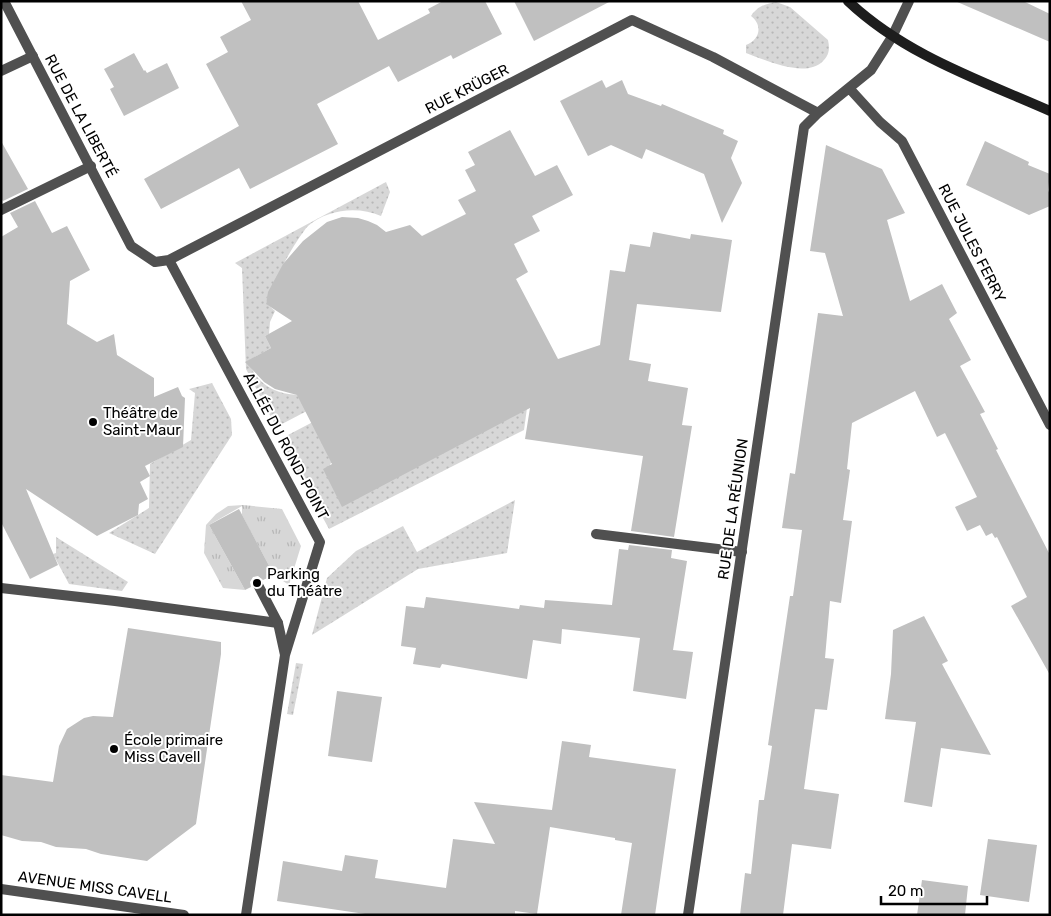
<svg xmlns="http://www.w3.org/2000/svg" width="1051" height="916" viewBox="0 0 1051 916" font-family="Rubik,sans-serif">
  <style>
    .grass { fill: url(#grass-tufts) }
    .garden { fill: url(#garden-dots) }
    .building { fill: #c0c0c0 }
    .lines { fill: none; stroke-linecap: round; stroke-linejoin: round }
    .lane { stroke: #505050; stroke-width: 10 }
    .street { stroke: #505050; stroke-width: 10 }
    .secondary { stroke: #1d1d1d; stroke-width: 10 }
    .poi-dot { fill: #000; stroke: #fff; stroke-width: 2 }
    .labels { text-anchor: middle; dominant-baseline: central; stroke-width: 4; stroke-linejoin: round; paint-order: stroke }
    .street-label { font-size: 15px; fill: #000; stroke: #fff }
    .poi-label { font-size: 15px; fill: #000; stroke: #fff; text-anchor: start }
  </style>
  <defs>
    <pattern id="grass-tufts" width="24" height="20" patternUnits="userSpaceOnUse" patternTransform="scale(1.25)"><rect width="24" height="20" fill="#d7d7d7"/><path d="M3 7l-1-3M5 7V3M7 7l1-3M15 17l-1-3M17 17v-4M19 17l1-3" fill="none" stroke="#b7b7b7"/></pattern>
    <pattern id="garden-dots" width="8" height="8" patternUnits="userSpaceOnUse" patternTransform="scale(1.25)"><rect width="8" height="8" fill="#d7d7d7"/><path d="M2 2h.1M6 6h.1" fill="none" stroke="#b7b7b7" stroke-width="1.8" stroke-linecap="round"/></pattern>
  </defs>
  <rect width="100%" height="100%" fill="#fff"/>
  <path class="grass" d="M243,505L282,509L301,546L289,585L274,575L242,515V506L209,525L245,590L223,588L204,553L206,525L216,514L228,506Z"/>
  <path class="garden" d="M776,2L790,7L828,40C830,49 829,55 823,61C806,79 765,60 746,53V45C760,40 763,25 751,16C758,6 765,4 776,2Z
    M386,182L390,192L381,216C358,206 328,209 308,226C305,229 302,234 299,238C285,259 275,280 266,303L275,311L270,322L269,334L265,336L271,348L248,361C251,367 254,373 258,378C279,403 318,394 345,391L282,424L274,423L246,369L242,268L235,263Z
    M212,383L231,419L232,435L155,554L109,533L149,508L150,464L191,440L195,393L189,389Z
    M351,402L337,459L330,464L349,501L527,408L524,430L329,529L285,448L288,435Z
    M515,500L507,553L418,569L312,635L327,578L356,551L403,526L417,552Z
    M56,537L128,582L122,591L69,584L53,554L56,553Z
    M296,663L303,664L293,715L287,714Z"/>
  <path class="building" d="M241,1H358L378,40L430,13L428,9L443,1H485L502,34L453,59L451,55L398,82L389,66L317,104L338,144L250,189L239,168L161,209L144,179L239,126L206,64L228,52L220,37L251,20Z
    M514,1H611L534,41Z
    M955,1H1023L1050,14V42Z
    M134,53L144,71L145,70L147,73L167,63L179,88L124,116L110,89L114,87L104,69Z
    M602,80L606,88L622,80L628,94L661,106L662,104L724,130L723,134L738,141L731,158L742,183L722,223L704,174L646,149L642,159L611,145L588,156L560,101Z
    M510,130L535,176L557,165L573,195L532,216L540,231L514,244L528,272L516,279L558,359L600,345L610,270L625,272L630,244L650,247L653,232L690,239L691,234L732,240L721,312L637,304L629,360L651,364L648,381L688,388L682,425L692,426L674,537L631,531L643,456L525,439L530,408L342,507L323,469L332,464L297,395L275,389L264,382L245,362L271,348L265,336L292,321L266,304L268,292L283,264L303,241L327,222L342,217L358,218L368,221L377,225L386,232L410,225L422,236L466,214L458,200L476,191L465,170L475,165L468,152Z
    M1,141L28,189L3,201L1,198Z
    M985,141L1029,162L1028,165L1050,174L1048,190L1050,195V206L1029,215L966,185Z
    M826,145L882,169L905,213L887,220L910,301L942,284L957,313L949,319L971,360L960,366L985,412L980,414L998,449L996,450L1050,555V675L1011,606L1027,597L997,537L995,538L992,533L986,536L980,525L967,531L955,507L977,497L945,433L937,437L915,391L852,423L847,469L850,470L843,520L852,521L841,603L830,601L825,658L834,659L827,710L815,709L804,789L839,794L831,849L792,844L783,915H740L745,873L751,874L759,800H764L772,746L768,745L790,596H793L802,530L782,528L790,473L795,474L818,313L843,316L825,253L810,251Z
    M35,201L52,233L67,226L90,270L70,281L67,324L97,342L114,334L117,355L154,378V397L178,387L182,396L185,398L183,447L145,466L150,476L140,482L148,499L139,504L138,515L97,536L26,489L58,565L30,579L1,522V237L18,227L10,213Z
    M239,509L274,575L263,580L258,576L253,577L250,582L251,587L245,590L209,525Z
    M629,545L672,550L671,558L687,561L673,650L693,652L686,699L633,691L640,638L562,629L561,644L533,640L527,679L442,664L440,668L413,664L416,648L401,646L406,606L424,608L426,597L519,609L520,605L544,608L545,600L612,605L619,549L628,550Z
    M924,616L948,661L942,664L991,755L941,748L932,807L904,802L916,722L885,719L891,674L893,630Z
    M128,628L221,642V654L196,824L147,861L101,854L86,849L56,847L41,842L22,841L1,835V775L53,782L59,746L67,729L84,718L93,716L113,717Z
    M337,691L382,697L372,762L328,756Z
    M562,741L591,745L589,757L676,769L655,915H621L632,843L615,840V838L550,827L537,914L515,911V915H372L277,901L283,861L342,871L345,855L378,860L375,878L446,888L453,839L495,844L474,802L552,810Z
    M988,839L1037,845L1029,902L980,895Z
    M922,880L968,886L965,915H917Z"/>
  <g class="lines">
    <path class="lane" d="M1,71L33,56
      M1,210L91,166
      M596,534L742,552
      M1,588L115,601L278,623"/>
    <path class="street" d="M4,1L131,246L155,262L169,260L632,20L713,57L818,113
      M849,88L880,122L902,141L1050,425
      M169,260L320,542L285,655
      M1,889L184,915
      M246,915L285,655L278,623L257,583
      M688,915L804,127L818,113L871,70L892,37L909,1"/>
    <path class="secondary" d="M848,1C905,55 980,80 1050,111"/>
  </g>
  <g class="poi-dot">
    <circle cx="93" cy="422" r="5"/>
    <circle cx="257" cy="583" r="5"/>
    <circle cx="114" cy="749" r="5"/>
  </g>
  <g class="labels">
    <g class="street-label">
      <text transform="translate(467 89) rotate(-27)">RUE KRÜGER</text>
      <text transform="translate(81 116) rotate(62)">RUE DE LA LIBERTÉ</text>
      <text transform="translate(972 243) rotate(63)">RUE JULES FERRY</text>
      <text transform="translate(286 446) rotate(62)">ALLÉE DU ROND-POINT</text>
      <text transform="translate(733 509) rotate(-82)">RUE DE LA RÉUNION</text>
      <text transform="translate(95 887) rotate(8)">AVENUE MISS CAVELL</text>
    </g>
    <g class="poi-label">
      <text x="103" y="413">Théâtre de<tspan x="103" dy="17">Saint-Maur</tspan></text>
      <text x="267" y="574">Parking<tspan x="267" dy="17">du Théâtre</tspan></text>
      <text x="124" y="740">École primaire<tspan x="124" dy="17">Miss Cavell</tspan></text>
    </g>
  </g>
  <rect width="1051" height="916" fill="none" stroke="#000000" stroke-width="5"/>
  <path d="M881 896v8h106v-8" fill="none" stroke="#000000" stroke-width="2.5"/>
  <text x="888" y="896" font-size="15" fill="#000000" stroke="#ffffff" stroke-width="4" paint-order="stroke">20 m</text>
</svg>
